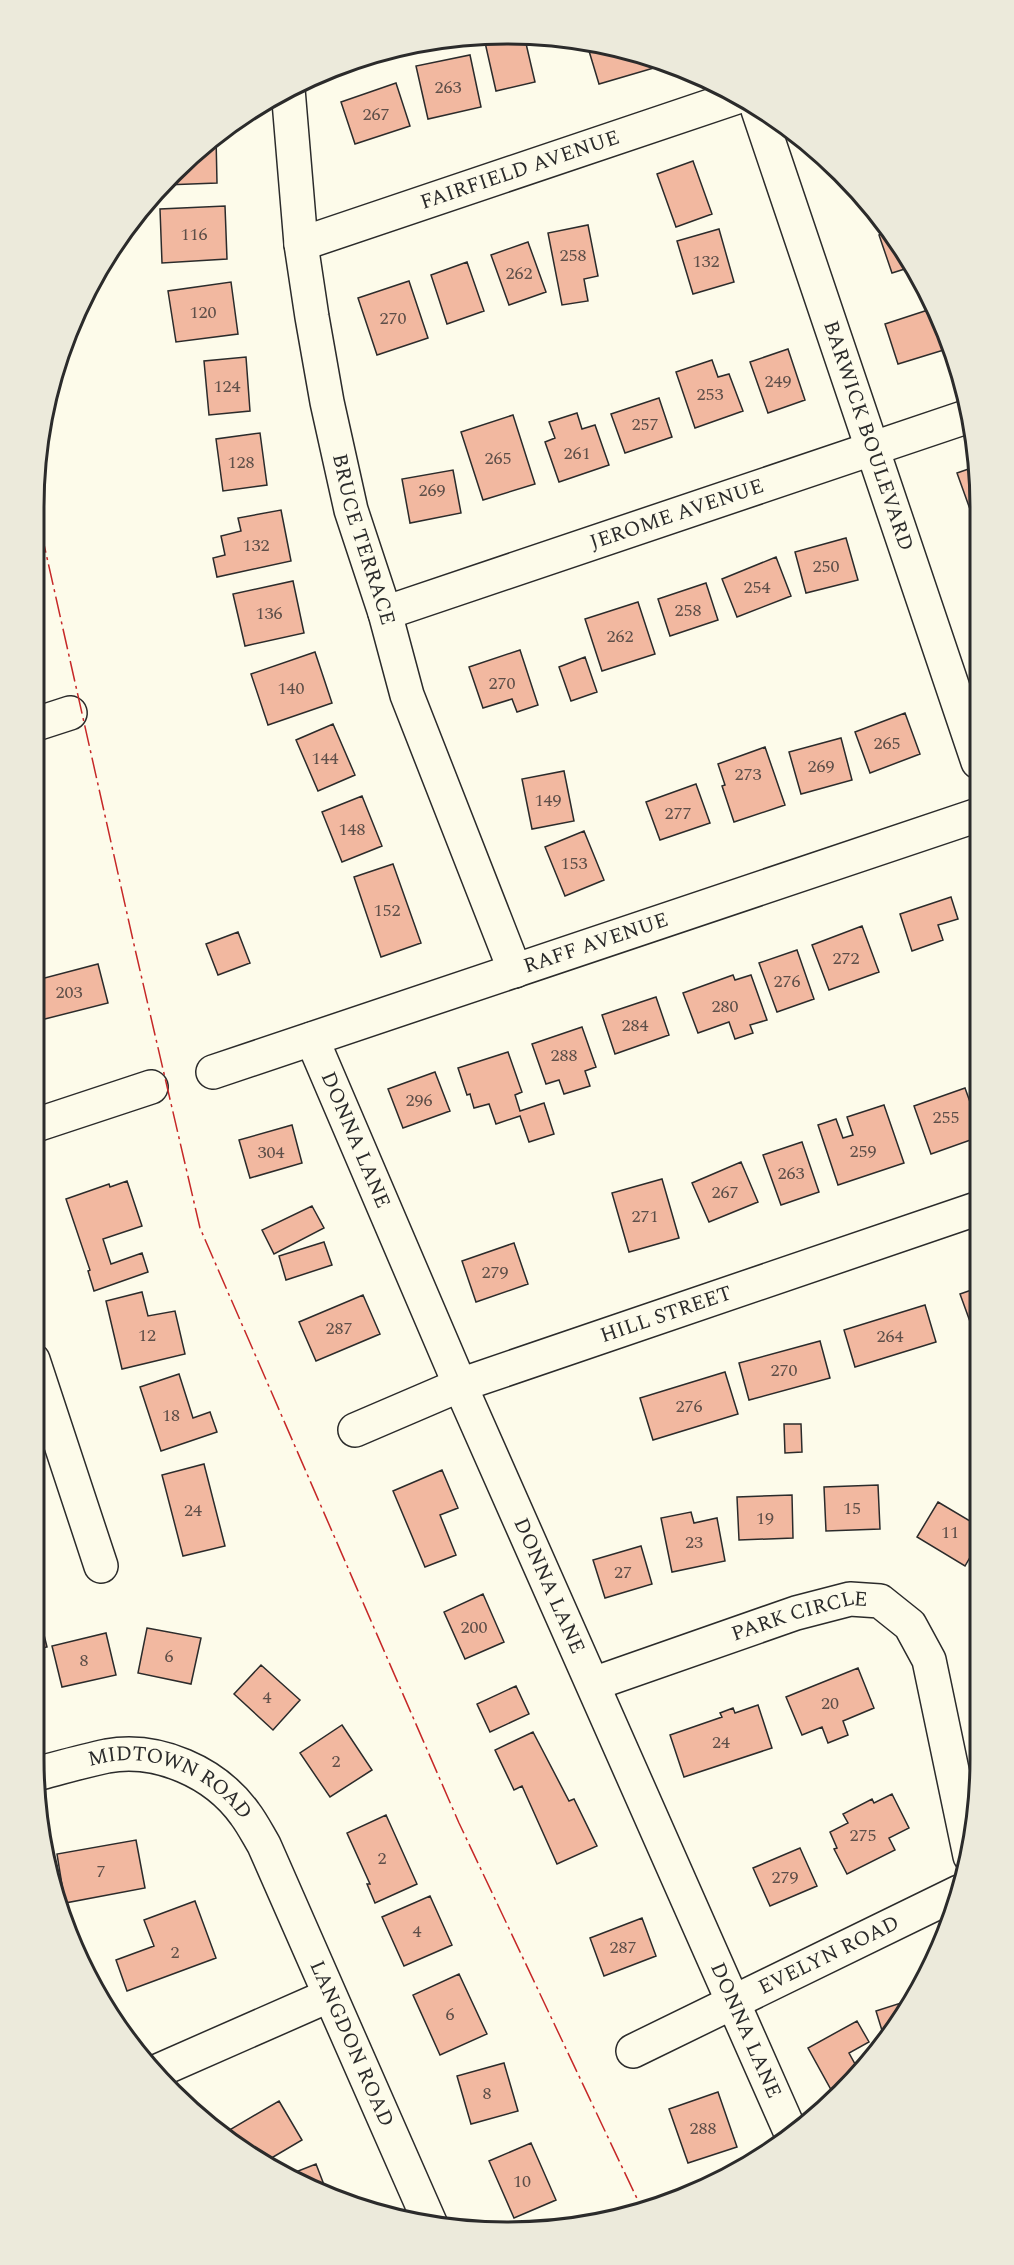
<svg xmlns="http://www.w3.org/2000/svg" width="1014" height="2265" viewBox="0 0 1014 2265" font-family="Spectral,serif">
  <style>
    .building { fill: #f2b8a0; stroke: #2b2b2b; stroke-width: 1.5 }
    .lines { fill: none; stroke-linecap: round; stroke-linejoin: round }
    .minor-casing { stroke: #2b2b2b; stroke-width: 36 }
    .minor { stroke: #fdfbea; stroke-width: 33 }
    .power { stroke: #c62828; stroke-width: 1.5; stroke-dasharray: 21 4.5 3 4.5; stroke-linecap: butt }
    .labels { text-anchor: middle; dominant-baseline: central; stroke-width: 4.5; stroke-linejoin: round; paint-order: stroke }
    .number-label { font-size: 18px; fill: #5d4e48 }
    .street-label { font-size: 21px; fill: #2b2b2b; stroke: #fdfbea }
    .rim { fill: none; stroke: #2b2b2b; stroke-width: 3 }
  </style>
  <rect width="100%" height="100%" fill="#fdfbea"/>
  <path class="building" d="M507,33L524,35L535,82L496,91L484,38Z
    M586,41L599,42L663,61L664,65L599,84Z
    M470,55L481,107L428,119L416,66Z
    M396,83L410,126L355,144L341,102Z
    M216,136L217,183L165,185L164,181L172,172Z
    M693,161L712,214L676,227L657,174Z
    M225,206L227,259L162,263L160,209Z
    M588,225L598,276L584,279L588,301L562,305L548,233Z
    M719,229L734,282L693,294L677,241Z
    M890,231L911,267L892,273L879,235Z
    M528,242L546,292L509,305L491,255Z
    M467,262L484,311L447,324L431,275Z
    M409,281L428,338L377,355L358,298Z
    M231,282L238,334L176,342L168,291Z
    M934,308L947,349L898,364L885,324Z
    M788,349L805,400L768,413L750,362Z
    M246,357L250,411L209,415L204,361Z
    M712,360L718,377L729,374L743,411L695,428L676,372Z
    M659,398L672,437L625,453L611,414Z
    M577,413L582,429L595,425L609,465L559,482L545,442L555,438L549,422Z
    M513,415L535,484L483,500L461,432Z
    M260,433L267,485L223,491L216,439Z
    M977,466V510L971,512L957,473Z
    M453,470L461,513L410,523L402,479Z
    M281,510L291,561L217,577L213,558L225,555L221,536L241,531L238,518Z
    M846,538L858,580L806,593L795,552Z
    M776,557L791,596L737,617L722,579Z
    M293,581L304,633L245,646L233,594Z
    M706,583L718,620L670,636L658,599Z
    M638,602L655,654L602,671L585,619Z
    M520,650L538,705L517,712L512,699L483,708L469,667Z
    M315,652L332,703L268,725L251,674Z
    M585,657L597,692L571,701L559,667Z
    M905,713L920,754L870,773L855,732Z
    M333,724L355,775L318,791L296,740Z
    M841,738L852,780L801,794L789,752Z
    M765,747L785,805L734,822L722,786L725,785L718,764Z
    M564,771L574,821L532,829L522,779Z
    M696,784L710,823L660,840L646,802Z
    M362,796L382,846L342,862L322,812Z
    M584,831L604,880L565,896L545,847Z
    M393,864L421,943L381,957L354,877Z
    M951,897L958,919L938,925L943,940L912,951L900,914Z
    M862,926L879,972L829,990L812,945Z
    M238,932L250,963L218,975L206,944Z
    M797,950L814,999L777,1012L759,963Z
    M98,964L108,1003L33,1022V981Z
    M733,975L735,980L751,975L767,1020L750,1025L753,1033L735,1039L729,1022L698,1033L683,993Z
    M656,997L669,1035L615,1054L602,1015Z
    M582,1027L596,1067L585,1071L590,1086L564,1094L559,1080L546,1084L532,1044Z
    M508,1052L522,1092L515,1095L520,1111L544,1103L554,1134L529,1142L520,1116L496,1124L489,1104L474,1108L470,1094L467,1095L458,1068Z
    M435,1072L450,1111L403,1128L388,1089Z
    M965,1088L979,1127V1137L931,1154L914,1106Z
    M884,1105L904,1163L838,1185L818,1125L836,1119L843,1138L853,1135L847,1117Z
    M292,1125L302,1163L250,1178L239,1140Z
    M802,1142L819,1192L781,1205L763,1155Z
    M741,1162L758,1202L709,1222L692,1183Z
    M662,1179L679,1238L629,1252L612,1193Z
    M127,1181L142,1226L103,1239L111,1264L142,1253L148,1272L94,1291L88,1271L90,1270L66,1199L109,1184L110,1187Z
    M312,1206L324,1228L274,1254L262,1230Z
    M324,1242L332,1265L286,1280L279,1256Z
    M514,1243L528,1284L476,1302L462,1261Z
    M980,1287V1337L976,1338L960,1294Z
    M142,1292L148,1316L175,1311L185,1354L122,1369L106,1301Z
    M363,1295L380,1334L316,1361L299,1322Z
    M925,1305L936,1342L855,1367L844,1330Z
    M820,1341L830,1378L749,1400L739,1363Z
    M725,1372L738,1414L653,1440L640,1398Z
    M179,1374L193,1418L210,1412L217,1432L161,1451L140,1387Z
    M784,1424H801L802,1452L785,1453Z
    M204,1464L225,1546L183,1556L162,1475Z
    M442,1470L458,1508L440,1515L456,1555L425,1567L393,1491Z
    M878,1485L880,1529L826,1531L824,1487Z
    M792,1495L793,1538L739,1540L737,1497Z
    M938,1502L980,1527V1540L965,1566L917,1537Z
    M691,1512L694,1523L717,1518L725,1561L672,1572L661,1518Z
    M641,1546L652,1584L605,1598L593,1560Z
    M483,1594L504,1642L465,1659L444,1612Z
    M38,1611L47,1647L33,1650V1612Z
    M147,1628L201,1638L191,1684L138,1673Z
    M106,1633L116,1675L62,1687L52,1646Z
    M261,1665L300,1700L273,1730L234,1694Z
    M858,1668L874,1708L843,1721L848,1735L828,1743L822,1727L802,1735L786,1697Z
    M516,1686L529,1714L490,1732L477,1704Z
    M758,1705L772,1748L684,1777L670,1735L722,1717L720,1713L733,1708L735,1713Z
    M342,1725L372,1770L330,1797L300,1753Z
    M533,1732L569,1801L574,1799L597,1846L557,1864L522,1786L514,1790L495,1750Z
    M892,1794L909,1828L889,1838L895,1850L847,1874L834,1849L837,1848L830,1832L848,1823L843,1814L872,1799L874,1803Z
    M386,1815L417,1884L375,1903L367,1884H370L347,1833Z
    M136,1840L145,1888L65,1903L57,1854Z
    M800,1848L817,1886L770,1906L753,1868Z
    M430,1896L452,1945L404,1966L382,1917Z
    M195,1901L216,1958L127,1991L116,1960L154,1946L144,1920Z
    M642,1918L656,1956L604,1976L590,1938Z
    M459,1974L487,2034L440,2055L413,1995Z
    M907,2001L884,2037L876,2011Z
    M857,2021L869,2042L849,2053L860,2073L834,2095L808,2048Z
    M504,2063L518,2111L471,2124L457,2076Z
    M718,2092L737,2147L688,2163L669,2109Z
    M279,2101L302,2140L263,2163L226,2132Z
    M531,2143L556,2200L514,2218L489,2161Z
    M316,2164L326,2190L288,2175Z"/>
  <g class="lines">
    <g class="minor-casing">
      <g id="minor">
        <path id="s1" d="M288,89L301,244L312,317L327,402L351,510L385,613L407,695L515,971"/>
        <path id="s2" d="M758,110L978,762"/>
        <path id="s3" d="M301,244L737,97"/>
        <path id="s4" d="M385,613L969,416"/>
        <path d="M33,725L70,713"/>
        <path id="s5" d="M312,1039L460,1385L790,2131"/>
        <path id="s6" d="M213,1072L978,815"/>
        <path d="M33,1126L151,1087"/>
        <path d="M33,1360L101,1566"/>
        <path id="s7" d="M355,1430L460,1385L979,1208"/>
        <path id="s8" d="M593,1684L796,1613L850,1599L880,1601L910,1625L929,1660L970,1856"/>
        <path id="s9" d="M36,1774C59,1768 83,1761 107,1756C158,1747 215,1772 245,1814C252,1823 258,1835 264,1845L431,2225"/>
        <path id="s10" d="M633,2051L959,1892"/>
        <path d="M153,2073L328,1996"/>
      </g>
    </g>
    <use href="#minor" class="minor"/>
    <path class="power" d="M34,500L135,949L200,1228L459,1823L641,2207"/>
  </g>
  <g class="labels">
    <g class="number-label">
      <text x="448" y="87">263</text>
      <text x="376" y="114">267</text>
      <text x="194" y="234">116</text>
      <text x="573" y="255">258</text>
      <text x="706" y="261">132</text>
      <text x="519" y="273">262</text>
      <text x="203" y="312">120</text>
      <text x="393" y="318">270</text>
      <text x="778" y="381">249</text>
      <text x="227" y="386">124</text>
      <text x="710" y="394">253</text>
      <text x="645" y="424">257</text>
      <text x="577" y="453">261</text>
      <text x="498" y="458">265</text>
      <text x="241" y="462">128</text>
      <text x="432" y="490">269</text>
      <text x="256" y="545">132</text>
      <text x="826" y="566">250</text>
      <text x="757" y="587">254</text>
      <text x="688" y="610">258</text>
      <text x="269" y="613">136</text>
      <text x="620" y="636">262</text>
      <text x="502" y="683">270</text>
      <text x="291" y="688">140</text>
      <text x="887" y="743">265</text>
      <text x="325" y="758">144</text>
      <text x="821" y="766">269</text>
      <text x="748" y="774">273</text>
      <text x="548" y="800">149</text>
      <text x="678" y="813">277</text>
      <text x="352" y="829">148</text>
      <text x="574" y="863">153</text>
      <text x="387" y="910">152</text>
      <text x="846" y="958">272</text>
      <text x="787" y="981">276</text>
      <text x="69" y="992">203</text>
      <text x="725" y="1006">280</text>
      <text x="635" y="1025">284</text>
      <text x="564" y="1055">288</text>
      <text x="419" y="1100">296</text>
      <text x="946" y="1117">255</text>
      <text x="863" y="1151">259</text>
      <text x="271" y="1152">304</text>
      <text x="791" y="1173">263</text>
      <text x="725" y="1192">267</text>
      <text x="645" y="1216">271</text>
      <text x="495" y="1272">279</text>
      <text x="339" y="1328">287</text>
      <text x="147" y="1335">12</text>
      <text x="890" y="1336">264</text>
      <text x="784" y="1370">270</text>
      <text x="689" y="1406">276</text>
      <text x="171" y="1415">18</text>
      <text x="852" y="1508">15</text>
      <text x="193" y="1510">24</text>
      <text x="765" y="1518">19</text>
      <text x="950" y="1532">11</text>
      <text x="694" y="1542">23</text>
      <text x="623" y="1572">27</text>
      <text x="474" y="1627">200</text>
      <text x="169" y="1656">6</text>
      <text x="84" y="1660">8</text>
      <text x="267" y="1697">4</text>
      <text x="830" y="1703">20</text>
      <text x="721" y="1742">24</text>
      <text x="336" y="1761">2</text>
      <text x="863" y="1835">275</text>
      <text x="382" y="1858">2</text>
      <text x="101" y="1871">7</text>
      <text x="785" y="1877">279</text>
      <text x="417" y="1931">4</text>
      <text x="623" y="1947">287</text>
      <text x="175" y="1952">2</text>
      <text x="450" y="2014">6</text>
      <text x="487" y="2093">8</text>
      <text x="703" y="2128">288</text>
      <text x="522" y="2181">10</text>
    </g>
    <g class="street-label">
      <text stroke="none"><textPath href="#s3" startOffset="231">FAIRFIELD AVENUE</textPath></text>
      <text stroke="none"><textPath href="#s2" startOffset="344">BARWICK BOULEVARD</textPath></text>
      <text stroke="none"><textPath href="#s4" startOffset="308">JEROME AVENUE</textPath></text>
      <text stroke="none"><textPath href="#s1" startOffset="458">BRUCE TERRACE</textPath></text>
      <text stroke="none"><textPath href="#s6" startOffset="404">RAFF AVENUE</textPath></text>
      <text stroke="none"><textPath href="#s5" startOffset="110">DONNA LANE</textPath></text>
      <text stroke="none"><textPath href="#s7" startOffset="332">HILL STREET</textPath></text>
      <text stroke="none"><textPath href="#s5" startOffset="596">DONNA LANE</textPath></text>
      <text stroke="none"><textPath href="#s8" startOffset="218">PARK CIRCLE</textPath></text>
      <text stroke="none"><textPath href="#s9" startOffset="144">MIDTOWN ROAD</textPath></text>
      <text stroke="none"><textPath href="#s10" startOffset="218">EVELYN ROAD</textPath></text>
      <text stroke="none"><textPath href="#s5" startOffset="1082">DONNA LANE</textPath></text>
      <text stroke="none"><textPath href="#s9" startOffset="484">LANGDON ROAD</textPath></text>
    </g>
  </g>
  <path d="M0 0H1014V2265H0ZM507 44H507A463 463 0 0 1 970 507V1759A463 463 0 0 1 507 2222H507A463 463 0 0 1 44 1759V507A463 463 0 0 1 507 44Z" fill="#eceadb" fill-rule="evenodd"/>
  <path class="rim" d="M507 44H507A463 463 0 0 1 970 507V1759A463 463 0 0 1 507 2222H507A463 463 0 0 1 44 1759V507A463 463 0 0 1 507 44Z"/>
</svg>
